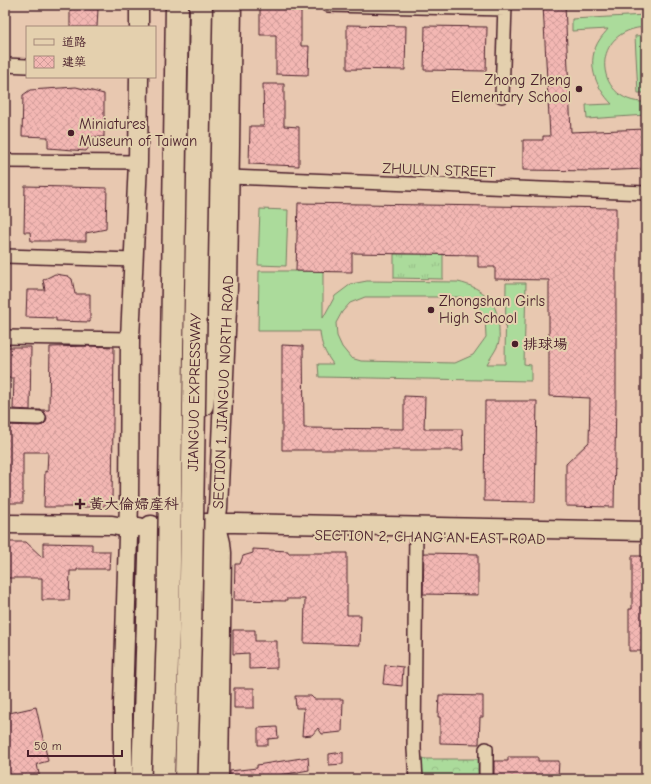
<svg xmlns="http://www.w3.org/2000/svg" width="651" height="784" viewBox="0 0 651 784" font-family="'Comic Neue','LXGW WenKai TC',sans-serif">
  <style>
    .grass { fill: url(#grass-tufts); stroke: #7a7d63 }
    .forest { fill: url(#forest-crowns); stroke: #7a7d63 }
    .garden { fill: #abdb9b; stroke: #7a7d63; fill-rule: evenodd }
    .building { fill: url(#building-cross-hatch); stroke: #4a1f2b }
    .lines { fill: none; stroke-linecap: round; stroke-linejoin: round }
    .street-casing { stroke: #4a1f2b; stroke-width: 16 }
    .secondary-casing { stroke: #4a1f2b; stroke-width: 21 }
    .highway-casing { stroke: #4a1f2b; stroke-width: 25 }
    .street { stroke: #e4d0ae; stroke-width: 13 }
    .secondary { stroke: #e4d0ae; stroke-width: 18 }
    .highway { stroke: #e4d0ae; stroke-width: 22 }
    .highway-bridge-casing { stroke: #4a1f2b; stroke-width: 25; stroke-linecap: butt }
    .highway-bridge { stroke: #e4d0ae; stroke-width: 22 }
    .poi-dot { fill: #4a1f2b; stroke: #e4d0ae; stroke-width: 1.5 }
    .labels { text-anchor: middle; dominant-baseline: central; stroke-width: 4; stroke-linejoin: round; paint-order: stroke }
    .poi-label { font-size: 15px; fill: #4a1f2b; stroke: #e4d0ae; text-anchor: start }
    .street-label { font-size: 15px; fill: #4a1f2b; stroke: #e4d0ae }
  </style>
  <defs>
    <pattern id="grass-tufts" width="24" height="20" patternUnits="userSpaceOnUse"><rect width="24" height="20" fill="#abdb9b"/><path d="M3 7l-1-3M5 7V3M7 7l1-3M15 17l-1-3M17 17v-4M19 17l1-3" fill="none" stroke="#95bc86"/></pattern>
    <pattern id="forest-crowns" width="20" height="18" patternUnits="userSpaceOnUse"><rect width="20" height="18" fill="#abdb9b"/><path d="M2 6a3 3 0 1 1 6 0M12 15a3 3 0 1 1 6 0" fill="none" stroke="#95bc86"/></pattern>
    <pattern id="building-cross-hatch" width="8" height="8" patternUnits="userSpaceOnUse"><rect width="8" height="8" fill="#f3b7b3"/><path d="M0 0l8 8M0 8l8-8" fill="none" stroke="#d29d9a"/></pattern>
  </defs>
  <rect width="100%" height="100%" fill="#e8c8b0"/>
  <filter id="ink" filterUnits="userSpaceOnUse"><feTurbulence type="fractalNoise" baseFrequency=".025" numOctaves="2"/><feDisplacementMap in="SourceGraphic" scale="8" xChannelSelector="R" yChannelSelector="G"/><feConvolveMatrix kernelMatrix="1 2 1 2 8 2 1 2 1" color-interpolation-filters="sRGB"/></filter>
  <g filter="url(#ink)">
    <path class="grass" d="M394,254H443V279L394,278Z"/>
    <path class="forest" d="M418,759H478V779H421Z"/>
    <path class="garden" d="M646,15V27C587,30 595,104 646,102V115L587,119L586,105L612,104C595,87 585,61 600,39C602,36 605,33 608,29L572,31V19Z
      M646,35V93H638L635,36Z
      M260,209L288,210L286,266L258,265Z
      M259,271H323V318L335,296L351,284L367,281L458,282C484,288 499,302 499,330C499,334 500,341 498,345C495,352 490,358 487,364H505L506,283H526L524,364L531,365V381L319,377L318,364H333C325,353 321,345 320,331H258ZM365,297H460L470,302L485,317L486,337L473,355L455,363L361,361L351,358L342,347L337,336L336,323L342,312L350,303Z"/>
    <path class="building" d="M543,5H565L571,132L646,129V169L595,171L523,170V140H543V136H550Z
      M260,8H301V46H309L308,75L276,74V35H260Z
      M70,9H98L97,27H70Z
      M347,25L406,26L405,70L347,69Z
      M425,26L487,27L486,71L424,70Z
      M263,84H284V126L299,127V166L249,164L250,126H264Z
      M76,87L104,94V137H91V145L86,151L48,148V137L22,136L23,95L30,90Z
      M25,186L107,188L106,229L86,233V241H31L30,232H24Z
      M298,203L616,208V400L614,507L566,506V464L589,442L590,398L549,396V280L495,279V267H478V255L352,253V272L296,271Z
      M55,274L68,276L72,279L75,294H90V322L56,321V318L26,317L27,290H45L43,280Z
      M282,345L303,346L304,428L404,429V396L425,397L424,429H462L463,450H282Z
      M90,346L114,347L112,499L102,507H44L45,471L47,472L48,452H23V503H5V425L39,426L43,425L46,422L47,418L44,411L33,410H49L50,347Z
      M5,347H31L30,410L13,409L14,378H5Z
      M485,401H537L535,502L484,501Z
      M5,542H26L43,558V543L92,544V551H110L109,569H77V571H70L69,600H42V578H5Z
      M253,549L288,551V553H347V615H361L360,645L304,643L305,599H286V601L234,600L235,564H240L243,556L253,553Z
      M424,553L478,554V595L423,594Z
      M632,556H646V651H629V609H632Z
      M233,630H255V641H277V668L249,669V653L233,654Z
      M385,665L403,667L402,686L383,684Z
      M234,688H254V708H234Z
      M439,695L483,696V717H480L479,744L440,743V717H438Z
      M295,696H311L314,699H343L342,732L322,734L318,728L312,735L302,736L304,708H296Z
      M36,707L48,761L37,764L40,779H5V714Z
      M277,727L278,738L268,739V745H258V728Z
      M343,752V764L329,765V754Z
      M308,757L309,770L259,779H230V771L257,768V765Z
      M508,757H538V761H559L558,778L494,777V761H508Z"/>
    <g class="lines">
      <g class="street-casing">
        <path id="street" d="M328,5L505,9
          M5,65L27,66
          M502,96L505,5
          M5,161L138,162
          M230,177L646,193
          M5,256L134,260
          M5,337L130,339
          M5,417L39,418
          M416,527L414,749L416,779
          M486,779V749"/>
      </g>
      <g class="secondary-casing">
        <g id="secondary">
          <path d="M139,27V5"/>
          <path d="M205,523H235L646,531"/>
          <path d="M5,524L112,525L128,528L139,527"/>
          <path d="M123,779V705L129,502L130,339L138,162L139,77"/>
          <path id="s1" d="M219,779L222,553L221,543L216,523L218,508L228,287L232,5"/>
        </g>
      </g>
      <g class="highway-casing">
        <path id="highway" d="M202,405L212,314L216,5
          M143,779L151,527
          M206,779L210,551L216,523"/>
      </g>
      <use href="#street" class="street"/>
      <use href="#secondary" class="secondary"/>
      <use href="#highway" class="highway"/>
      <g class="highway-bridge-casing">
        <g id="highway-bridge">
          <path d="M163,779L168,631L177,5"/>
          <path id="s2" d="M186,779L190,635L201,5"/>
        </g>
      </g>
      <use href="#highway-bridge" class="highway-bridge"/>
    </g>
  </g>
  <g class="poi-dot">
    <circle cx="579" cy="89" r="4"/>
    <circle cx="71" cy="133" r="4"/>
    <circle cx="431" cy="310" r="4"/>
    <circle cx="515" cy="344" r="4"/>
    <path d="M78 498h4v4h4v4h-4v4h-4v-4h-4v-4h4z"/>
  </g>
  <g class="labels">
    <g class="poi-label">
      <text x="571" y="80" text-anchor="end">Zhong Zheng<tspan x="571" dy="17">Elementary School</tspan></text>
      <text x="79" y="124">Miniatures<tspan x="79" dy="17">Museum of Taiwan</tspan></text>
      <text x="439" y="301">Zhongshan Girls<tspan x="439" dy="17">High School</tspan></text>
      <text x="523" y="344">排球場</text>
      <text x="89" y="504">黃大倫婦產科</text>
    </g>
    <g class="street-label">
      <text transform="translate(439 170) rotate(2)">ZHULUN STREET</text>
      <text stroke="none"><textPath href="#s2" startOffset="387">JIANGUO EXPRESSWAY</textPath></text>
      <text stroke="none"><textPath href="#s1" startOffset="388">SECTION 1, JIANGUO NORTH ROAD</textPath></text>
      <text transform="translate(430 537) rotate(1)">SECTION 2, CHANG'AN EAST ROAD</text>
    </g>
  </g>
  <rect width="651" height="784" fill="none" stroke="#e4d0ae" stroke-width="20"/>
  <rect x="10" y="10" width="631" height="764" fill="none" stroke="#4a1f2b" stroke-width="1.5" filter="url(#ink)"/>
  <rect x="26" y="26" width="130" height="52" fill="#e4d0ae" stroke="#a6897a"/>
  <rect x="34" y="39" width="20" height="6" fill="#e4d0ae" stroke="#a6897a"/>
  <text x="62" y="46" font-size="12" fill="#4a1f2b">道路</text>
  <rect x="34" y="56" width="20" height="12" fill="url(#building-cross-hatch)" stroke="#a6897a"/>
  <text x="62" y="66" font-size="12" fill="#4a1f2b">建築</text>
  <path d="M28 750v6h94v-6" fill="none" stroke="#4a1f2b" stroke-width="2"/>
  <text x="34" y="750" font-size="12" fill="#4a1f2b" stroke="#e4d0ae" stroke-width="3" paint-order="stroke">50 m</text>
</svg>
